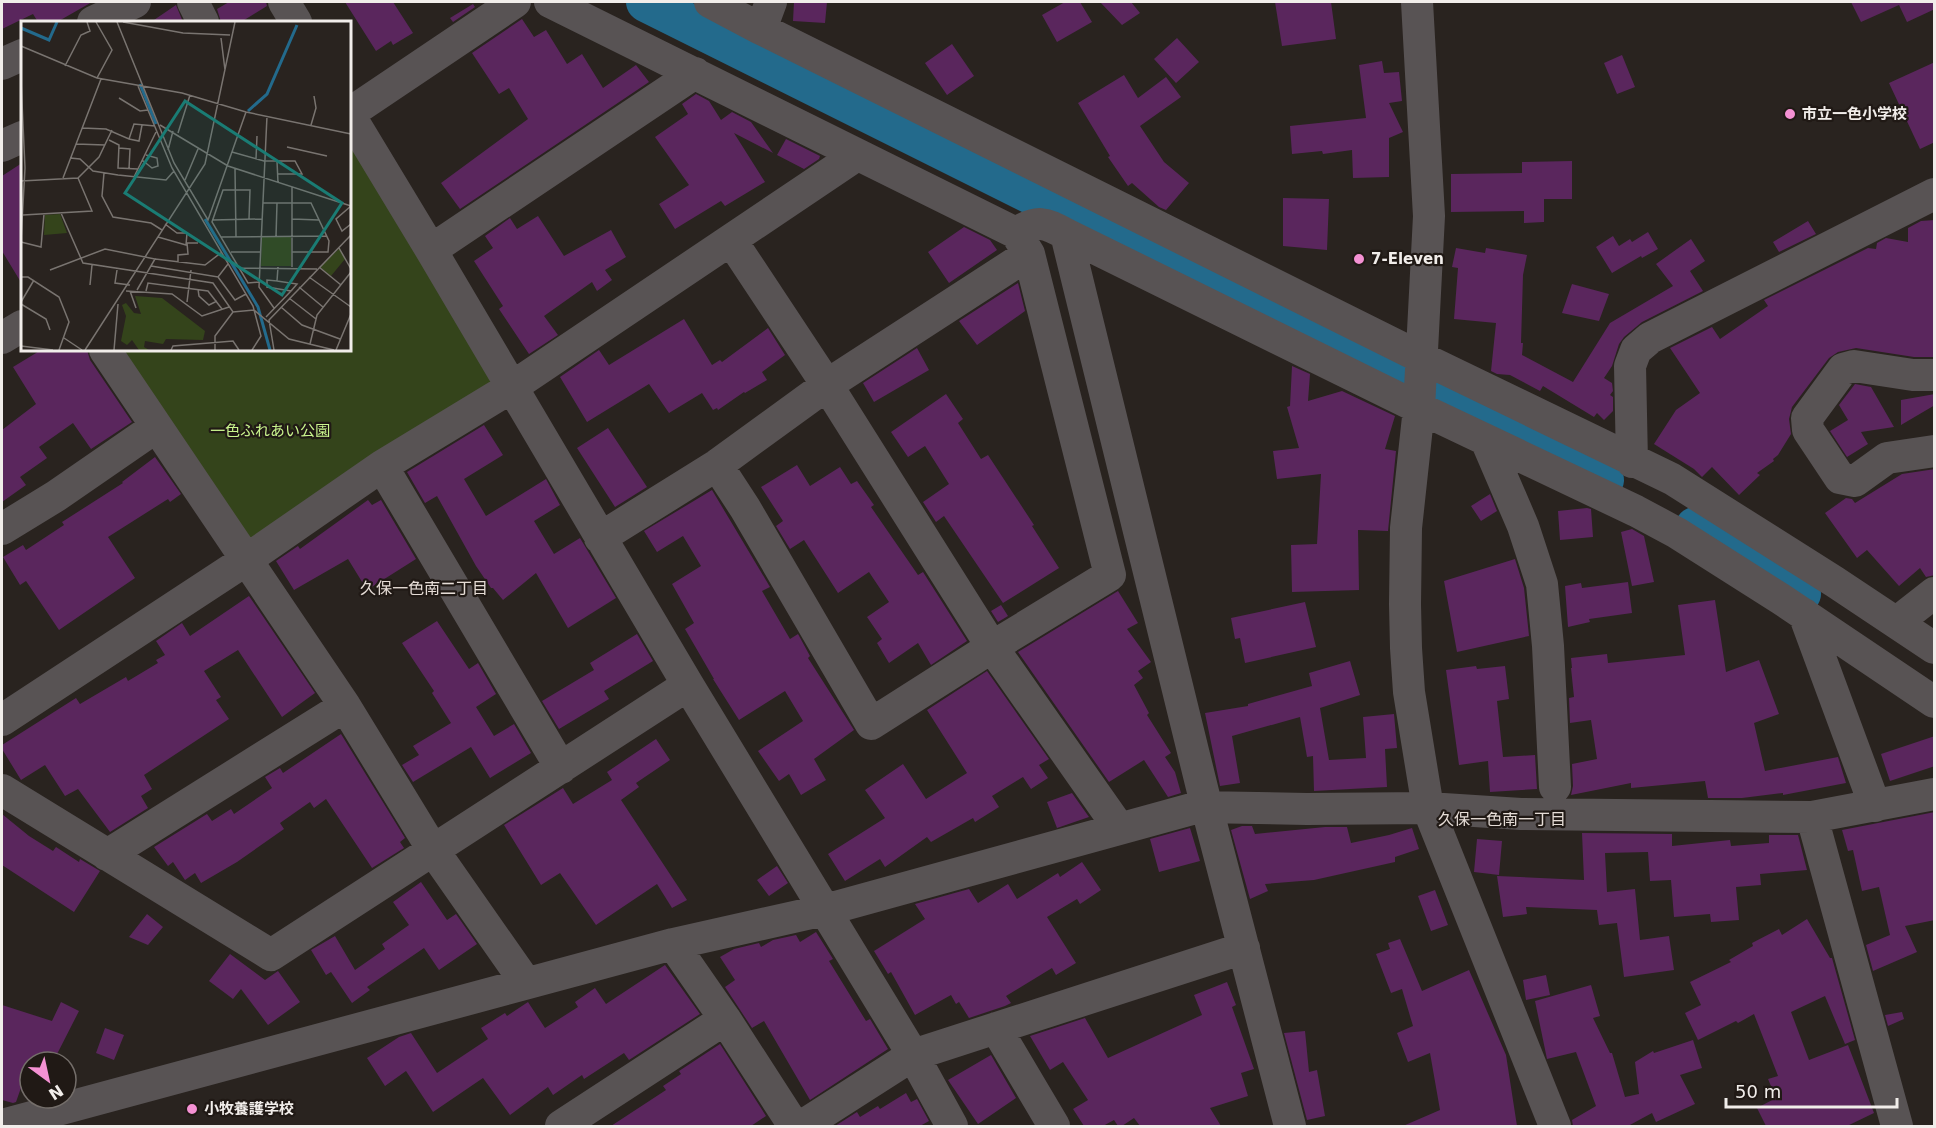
<svg xmlns="http://www.w3.org/2000/svg" width="1936" height="1128" viewBox="0 0 1936 1128" font-family="'DejaVu Sans','Noto Sans JP',sans-serif">
  <style>
    .green { fill: #34441b }
    .lines { fill: none; stroke-linecap: round; stroke-linejoin: round }
    .stream { stroke: #236a8c; stroke-width: 7 }
    .river { stroke: #236a8c; stroke-width: 40 }
    .building { fill: #5a265d }
    .minor { stroke: #585354; stroke-width: 32 }
    .poi-dot { fill: #f491d3; stroke: #201915; stroke-width: 2 }
    .labels { text-anchor: middle; dominant-baseline: central; stroke-width: 4.5; stroke-linejoin: round; paint-order: stroke }
    .poi-label { font-size: 15px; font-weight: bold; fill: #f1edea; stroke: #201915; text-anchor: start }
    .park-label { font-size: 15px; fill: #caf58e; stroke: #201915 }
    .neighbourhood-label { font-size: 16px; fill: #e5dcd6; stroke: #201915 }
    .inset-river { fill: none; stroke: #236a8c; stroke-width: 3 }
    .inset-road { fill: none; stroke: #797470; stroke-width: 1.5 }
    .view { fill: #1a7c74; fill-opacity: 0.15; stroke: #1a7c74; stroke-width: 3 }
    .inset-edge { fill: none; stroke: #f1edea; stroke-width: 3 }
  </style>
  <rect width="100%" height="100%" fill="#29231f"/>
  <path class="green" d="M350,137L499,382L245,547L119,350H350Z"/>
  <g class="lines">
    <path class="stream" d="M1046,201L1051,218"/>
    <path class="river" d="M646,2L1604,480
      M1695,527L1750,561L1801,594"/>
  </g>
  <path class="building" d="M2,2H92L57,22H38L33,14L2,29Z
    M229,2H266L267,6L241,22H221L217,9Z
    M345,2H393L413,33L393,45L391,41L376,51Z
    M794,2H827L825,23L793,21Z
    M1065,2H1080L1092,22L1057,42L1042,15Z
    M1100,2H1131L1140,13L1122,25Z
    M1275,2H1331L1336,39L1282,46Z
    M1851,2H1935V9L1907,22L1899,5L1861,22Z
    M473,4L475,7L453,22L450,18Z
    M176,5L183,22H151Z
    M522,19L534,37L546,30L567,64L582,54L603,88L636,65L649,82L460,209L441,183L528,119L509,88L499,94L472,53Z
    M1177,38L1199,62L1176,83L1154,59Z
    M952,44L974,76L947,95L925,63Z
    M1622,55L1635,87L1617,94L1604,63Z
    M1382,61L1384,73L1399,72L1402,101L1389,103L1403,132L1389,138V177L1353,178L1352,150L1323,154L1322,151L1292,154L1290,126L1366,118L1359,65Z
    M1935,62V142L1920,149L1889,83Z
    M1124,75L1138,98L1166,77L1181,97L1140,126L1164,162L1189,183L1166,210L1159,207L1132,183L1128,186L1108,157L1110,156L1078,103Z
    M696,94L709,101L721,120L732,112L751,122L773,153L734,133L765,182L725,206L721,201L675,229L659,204L689,185L655,137L688,114L682,104Z
    M786,139L820,156L819,159L804,169L777,155Z
    M1572,161V199H1544V222L1524,223V211L1451,212V174L1522,173V162Z
    M22,163V284L2,251V176Z
    M1283,198L1329,199L1327,250L1283,246Z
    M538,216L564,256L611,230L626,257L605,270L612,280L597,291L592,282L544,316L558,335L529,354L499,309L503,306L474,261L493,248L485,236L510,218L517,229Z
    M1935,220V357H1914L1856,348L1838,352L1829,358L1792,407L1789,419L1791,434L1778,455L1773,459L1774,461L1757,473L1760,475L1739,495L1712,467L1702,477L1694,469L1654,444L1676,410L1700,393L1670,348L1712,327L1720,339L1768,306L1764,300L1868,248L1876,249L1877,243L1886,238L1908,242V228L1921,221Z
    M1808,221L1816,234L1779,252L1773,242Z
    M964,227L990,240L997,250L949,283L928,252Z
    M1648,232L1658,249L1642,258L1641,256L1612,273L1596,247L1613,236L1619,246L1630,239L1632,242Z
    M1691,239L1705,261L1690,271L1703,291L1642,322L1624,337L1619,344L1612,366L1604,378L1612,383L1613,391L1610,395L1613,397V411L1604,420L1597,413L1594,417L1543,386L1540,391L1510,375L1497,374L1491,371L1496,323L1454,319L1458,268L1452,267L1456,248L1485,253L1486,248L1527,255L1523,275L1521,343H1523L1522,355L1573,382L1610,323L1673,286L1656,264Z
    M1018,283L1025,311L977,345L959,321Z
    M1572,284L1609,294L1599,321L1562,313Z
    M684,319L712,365L720,360L722,362L768,328L785,355L762,372L767,380L745,393L744,392L718,410L717,408L713,410L702,393L669,413L649,384L587,422L560,377L599,350L609,365Z
    M917,348L929,370L874,402L863,383Z
    M41,350H87L90,360L132,422L91,449L73,423L39,447L47,458L20,477L26,485L2,502V430L36,404L13,367Z
    M1292,366L1310,374L1308,401L1342,391L1395,416L1385,449L1396,451L1388,531L1358,530L1359,590L1292,592L1291,545L1317,544L1321,474L1277,479L1273,451L1299,448L1287,407L1290,406Z
    M1855,384L1871,387L1894,427L1861,432L1868,444L1847,457L1830,431L1848,420L1839,405Z
    M946,394L963,419L958,423L981,459L988,455L1034,525L1032,526L1059,568L1003,603L944,516L936,522L923,502L949,484L925,446L908,457L891,432Z
    M1935,394V405L1901,425V400Z
    M484,425L503,455L464,479L486,516L546,479L560,505L534,521L554,554L580,538L616,598L568,628L536,573L503,600L493,588H491L476,566L437,496L425,503L407,472Z
    M608,428L647,487L615,507L577,448Z
    M155,457L181,494L170,502L168,499L108,537L135,578L59,630L26,581L20,585L3,557L23,545L26,550L64,525L62,522L123,483L122,482Z
    M797,465L810,486L840,467L851,484L857,481L874,505L871,507L918,575L923,572L967,641L931,665L918,643L889,663L877,643L882,639L867,617L889,602L869,572L838,593L804,540L790,549L776,526L783,521L761,487Z
    M1935,469V575L1926,577L1920,568L1899,586L1867,550L1857,558L1825,513L1846,498L1852,499L1855,503L1902,474Z
    M712,490L770,587L762,591L790,639L798,634L810,656L808,658L854,730L814,759L826,780L801,795L789,774L779,781L758,751L803,721L785,691L739,720L713,679H714L685,629L694,623L672,584L701,566L683,536L657,552L644,531Z
    M1490,494L1497,511L1481,521L1471,506Z
    M368,500L372,505L381,500L416,559L367,590L348,559L294,590L276,561L298,546L300,549Z
    M1587,508L1591,509L1593,537L1560,540L1558,511Z
    M1632,529L1644,536L1654,582L1632,586L1621,532Z
    M1515,559L1524,588L1529,636L1457,652L1444,581Z
    M1628,582L1632,613L1589,619L1590,622L1568,627L1565,586L1581,583L1582,588Z
    M1118,591L1138,623L1127,629L1151,662L1138,671L1143,678L1134,685L1149,713L1147,715L1171,753L1165,757L1175,772L1181,793L1168,797L1144,760L1109,782L1018,652Z
    M249,596L315,693L282,717L238,650L204,671L221,697L216,700L229,719L144,775L152,789L141,796L148,808L110,832L78,789L65,796L45,765L21,780L2,749V745L76,698L80,704L126,677L128,681L158,663L156,660L165,655L156,641L182,623L190,636Z
    M1715,600L1726,672L1759,660L1779,714L1754,723L1765,771L1838,757L1846,783L1783,795V793L1742,798H1708L1705,781L1631,788V783L1571,795L1573,786L1572,764L1597,759L1591,720L1570,723L1569,698L1574,697L1571,668H1572L1571,658L1607,654L1608,663L1685,655L1678,605Z
    M1305,602L1316,647L1245,663L1240,638L1235,639L1231,618Z
    M1001,605L1008,616L998,622L991,611Z
    M437,621L469,669L478,663L496,694L476,707L494,736L514,724L531,753L490,778L471,747L413,782L402,765L419,755L413,746L451,723L432,693L434,691L402,643Z
    M637,634L653,661L604,691L609,699L559,729L542,701L594,670L590,663Z
    M1350,661L1360,695L1320,708L1329,760L1366,758L1363,717L1394,714L1397,748L1385,749L1387,787L1314,791L1313,756L1307,757L1300,717L1232,736L1240,783L1220,786L1205,713L1248,706V704L1312,686L1309,673Z
    M1476,666L1477,669L1505,666L1509,699L1497,701L1503,757L1535,755L1537,789L1490,792L1488,761L1459,765L1446,670Z
    M987,671L1049,759L1039,765L1048,778L1031,789L1023,777L992,796L999,807L975,822L973,818L931,842L927,837L885,867L880,859L845,881L828,854L885,818L865,790L903,764L926,799L967,773L927,710Z
    M341,734L405,838L400,842L404,848L372,868L326,799L314,808L310,802L280,823L284,829L237,862L201,883L195,873L185,880L173,862L168,866L154,847L207,814L212,821L231,809L234,814L272,788L265,777L280,768L283,773Z
    M1935,736V766L1890,781L1881,754Z
    M656,739L670,760L636,783L639,787L621,800L687,900L672,908L657,884L596,925L560,873L541,885L504,825L563,788L573,804L612,780L607,772Z
    M1072,793L1089,817L1057,828L1047,802Z
    M1935,812V920L1905,926L1917,952L1873,971L1866,945L1890,935L1879,887L1862,891L1853,850L1848,851L1842,830Z
    M2,814L29,836L53,851L56,847L79,862L80,859L100,871L74,912L2,865Z
    M1242,826H1252L1255,834L1325,827H1347L1351,843L1389,835L1412,828L1419,849L1395,857V862L1314,880L1265,884L1268,891L1250,899L1231,830Z
    M1190,828L1200,861L1159,872L1150,839Z
    M1582,833L1672,834V846L1730,840L1731,846L1769,843V835H1798L1807,870L1760,874L1761,885L1736,887L1739,920L1711,922L1710,914L1674,917L1671,880L1650,881L1648,852L1605,853L1607,892L1635,889L1640,940L1669,936L1674,970L1624,977L1617,923L1599,925L1597,910L1526,907L1527,914L1503,917L1497,876L1584,880Z
    M1477,839L1502,841L1499,875L1474,872Z
    M1082,862L1101,890L1080,904L1077,899L1047,917L1076,963L1056,975L1052,968L1006,996L1011,1003L1005,1006L969,1018L959,1002L956,1004L951,995L915,1015L891,972L888,974L874,951L925,919L915,904L969,889L978,903L1008,884L1017,899L1058,873L1060,877Z
    M777,866L788,883L769,896L757,880Z
    M421,882L447,920L456,914L477,944L439,970L424,948L367,987L370,990L352,1003L331,972L326,975L311,950L335,936L355,970L385,949L382,944L409,925L393,902Z
    M1435,890L1448,925L1431,931L1418,896Z
    M147,914L163,927L148,945L129,937Z
    M1807,919L1830,958H1832L1855,1040L1845,1044L1825,996L1791,1012L1809,1060L1848,1045L1874,1113L1847,1126H1766L1757,1108L1776,1098L1768,1079L1778,1076L1754,1014L1738,1023L1736,1021L1698,1040L1685,1013L1701,1005L1690,982L1731,962L1729,960L1753,946L1752,943L1779,929L1782,935Z
    M816,932L833,959L829,961L866,1021L870,1019L888,1049L810,1100L764,1021L752,1028L725,987L735,980L720,957L734,949L759,943L761,947L773,940L796,935L800,942Z
    M1400,939L1422,991L1469,970L1506,1055L1517,1126H1403L1440,1110L1430,1053L1408,1062L1397,1033L1413,1026L1402,989L1391,993L1376,954L1390,949L1388,943Z
    M230,954L265,980L278,971L300,1002L268,1025L241,989L233,999L209,981Z
    M665,965L700,1014L629,1060L624,1053L584,1079L582,1075L553,1095L548,1087L510,1115L483,1078L433,1112L406,1071L385,1086L367,1058L399,1037L411,1033L437,1073L488,1039L481,1028L505,1013L507,1016L528,1002L545,1028L578,1007L575,1002L595,988L606,1004Z
    M1546,975L1550,995L1526,1000L1523,980Z
    M1227,982L1236,1005L1232,1007L1254,1069L1241,1073L1248,1096L1210,1108L1221,1126H1140L1134,1118L1122,1126H1118L1114,1120L1103,1126H1084L1073,1109L1088,1100L1063,1062L1050,1070L1030,1036L1085,1018L1108,1058L1202,1015L1194,995Z
    M1591,985L1600,1016L1593,1018L1610,1053H1612L1625,1097L1639,1094L1635,1062L1653,1051L1654,1053L1693,1040L1702,1068L1680,1075L1695,1104L1656,1122L1652,1113L1628,1126H1573L1572,1120L1596,1106L1576,1052L1547,1059L1535,1001Z
    M61,1002L79,1011L53,1062H30V1085L23,1082L16,1102L13,1103L2,1100V1005L52,1021Z
    M1902,1012L1904,1019L1888,1026L1885,1015Z
    M105,1028L124,1035L114,1060L96,1053Z
    M1305,1031L1309,1072L1317,1070L1325,1116L1307,1120L1284,1033Z
    M720,1044L766,1116L751,1126H611L666,1090L663,1086L681,1074L679,1071Z
    M991,1055L1016,1098L978,1124L948,1080Z
    M906,1093L911,1102L917,1099L929,1121L920,1126H835L857,1112L860,1117L878,1106L880,1109Z"/>
  <g class="lines">
    <path class="minor" d="M193,2L203,22
      M284,2L296,22
      M550,2L1016,233L1029,254L1110,575L992,647L871,724L745,508L717,465
      M710,2L761,29L1422,358L1672,479L1835,582L1934,648
      M1417,2L1429,216L1419,408L1406,528L1405,604L1406,648L1409,692L1428,808L1555,1126
      M93,22L135,2
      M761,29L771,2
      M2,64L22,55
      M350,113L515,2
      M350,116L431,250L688,685L913,1055L952,1126
      M2,146L22,137
      M1016,233C1038,219 1045,223 1066,234
      M731,240L827,385L992,647L1119,828
      M431,250L695,73
      M2,338L22,326
      M105,350L345,706L433,850L526,983
      M1934,375H1913L1854,366L1843,369L1807,418L1808,430L1840,478L1855,481L1887,458L1934,451
      M1486,440L1523,526L1542,584L1548,646L1555,787
      M1632,462L1630,366L1636,350L1650,338L1934,194
      M382,466L561,768
      M2,529L56,496L156,427
      M600,538L717,465L827,385L1029,254
      M1804,614L1875,806
      M1897,622L1934,593
      M2,720L246,560L382,466L512,387L857,155
      M2,790L271,955L688,685
      M1812,817L1897,1126
      M107,855L345,706
      M673,944L725,1019L794,1126
      M996,1028L1054,1126
      M2,1125L673,944L825,910L1199,807L1307,809L1428,808L1521,814L1812,817L1934,794
      M561,1126L725,1019
      M802,1126L913,1055L1244,948
      M1290,1126L1207,808L1066,234L1419,408L1636,511L1677,533L1781,599L1934,702"/>
  </g>
  <g class="poi-dot">
    <circle cx="1790" cy="114" r="6"/>
    <circle cx="1359" cy="259" r="6"/>
    <circle cx="192" cy="1109" r="6"/>
  </g>
  <g class="labels">
    <g class="poi-label">
      <text x="1802" y="114">市立一色小学校</text>
      <text x="1371" y="259">7-Eleven</text>
      <text x="204" y="1109">小牧養護学校</text>
    </g>
    <g class="park-label">
      <text x="270" y="431">一色ふれあい公園</text>
    </g>
    <g class="neighbourhood-label">
      <text x="424" y="588">久保一色南二丁目</text>
      <text x="1502" y="819">久保一色南一丁目</text>
    </g>
  </g>
  <g transform="translate(21 21)">
    <rect width="330" height="330" fill="#29231f"/>
    <path d="M39,193L46,212L23,214L24,194ZM241,216H270V245H240ZM319,227L324,238L310,255L299,246ZM114,275L141,277L184,310L182,319L145,318L142,323L124,320L123,326L128,329H118L111,319L106,324L100,320L105,295L101,284L105,282L113,292L120,293Z" fill="#34441b"/>
    <path class="inset-river" d="M0,7L28,19L36,1M119,63L135,103M227,90L246,73L276,4M184,198L237,286L249,329"/>
    <path class="inset-road" d="M75,1L91,29L76,57M96,1L153,142L187,199L225,91M102,1L162,12L209,14M200,17L204,49M0,25L76,57L161,72L225,91L330,113M44,45L60,14L69,10L66,1M0,59L4,147L0,220M117,65L151,147L232,285L240,315L231,329M98,77L119,90L127,89M246,95L238,266L253,287M139,104L207,145L330,185M290,104L295,87L293,75M61,107L85,108L108,118L113,103L134,105M157,112L169,74M108,118L118,120L121,104M88,119L98,124L97,147L117,148M55,123L84,124M266,126L306,135M98,127L109,128L108,148M147,129L152,110M211,131L243,140H274L281,153H256M49,137L59,138L72,150L97,154L145,159L153,150M235,138L236,115M121,139L131,147L137,145L136,137L125,134M256,140L257,162M214,148L215,216M83,152L81,175L92,196L130,202L141,209M113,156L135,111M42,157L80,58M164,159L177,128M0,160L57,157L78,136L91,109M271,166V246M242,182H290L308,220L307,231H271M330,185L315,198L321,210L330,203M40,192L62,242L192,262L212,291L233,289L268,318L313,329M2,194L71,190L57,157M228,198L229,169H202L191,201L227,262L238,261M271,198L298,199M191,199L241,198M137,216L165,224L166,212H156L144,203M200,216L306,215M255,216L256,182M0,221L20,226L23,193M318,227L330,248M210,231H240M134,238L184,244L201,231M157,241V234L167,233L166,222H177M130,245L197,256L207,243M298,246L320,264M218,247L296,248M29,249L84,228L134,238L116,269M96,249L94,262L109,264M0,256H7L38,276L48,301L38,329M197,256L214,279L225,273M288,256L330,286M256,260L276,263L270,270M69,264L71,244M278,266L302,286M177,268L178,275L188,284L196,280M105,270L151,273L181,295L208,286M109,270L115,287M125,270L127,262L187,270L201,288M268,277L295,298M0,281L13,259M166,281L170,249M0,283L25,298L29,309M260,286L281,304L319,318M245,296L270,270L246,266V259L256,260L257,246M43,317L61,329M289,323L296,294L330,251M0,325L32,329M64,329L184,143L214,1M93,329L97,283M150,329L152,325L212,320L218,329M194,329V315L212,291M253,329L248,299L330,214M315,329L330,293"/>
    <path class="view" d="M164,80L321,182L261,274L104,172Z"/>
    <rect width="330" height="330" class="inset-edge"/>
  </g>
  <rect width="1936" height="1128" fill="none" stroke="#f1edea" stroke-width="6"/>
  <g transform="translate(48 1080) rotate(147)"><circle r="28" fill="#201915" stroke="#746e6a" stroke-width="1.5"/>
  <path d="M0-4.5L10 22L0 15L-10 22Z" fill="#f491d3"/>
  <text y="-9" font-size="16" font-weight="bold" text-anchor="middle" fill="#f1edea">N</text>
  </g>
  <path d="M1726 1098v9h171v-9" fill="none" stroke="#f1edea" stroke-width="3"/>
  <text x="1735" y="1098" font-size="18" fill="#f1edea" stroke="#201915" stroke-width="4.5" paint-order="stroke">50 m</text>
</svg>
